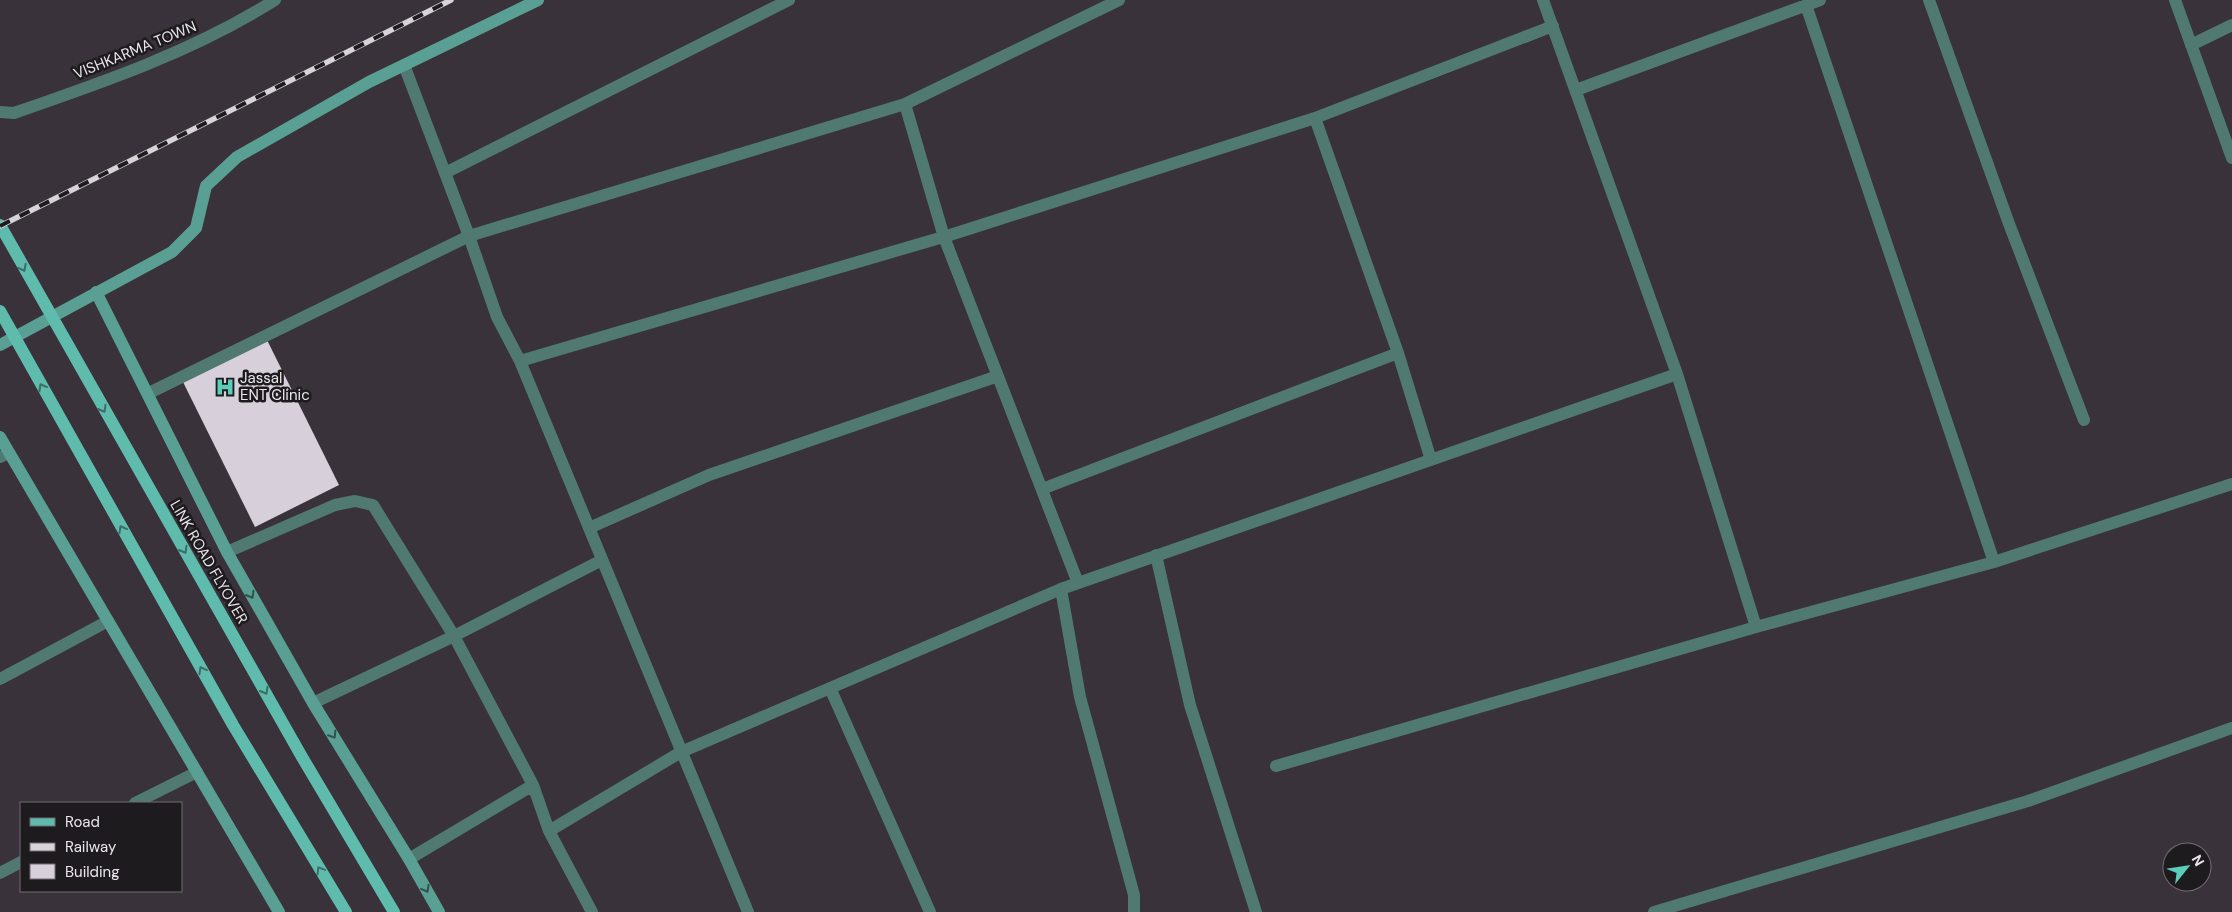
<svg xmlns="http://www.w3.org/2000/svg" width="2232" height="912" viewBox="0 0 2232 912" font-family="'DM Sans',sans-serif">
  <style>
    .building { fill: #d7cfda }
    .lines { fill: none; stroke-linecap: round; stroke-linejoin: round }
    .street { stroke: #4f7971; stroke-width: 12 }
    .secondary { stroke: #599f93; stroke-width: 12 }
    .primary { stroke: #5fbcac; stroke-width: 12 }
    .rail-casing { stroke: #d7d3d9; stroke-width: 5.5 }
    .rail { stroke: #1e1b1f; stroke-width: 4; stroke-dasharray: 11; stroke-linecap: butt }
    .oneway { stroke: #3e6c66 }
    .oneway2 { stroke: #36504d }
    .labels { text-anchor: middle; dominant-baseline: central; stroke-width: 5; stroke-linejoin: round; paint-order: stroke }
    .street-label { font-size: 15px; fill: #eae6ec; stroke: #1e1b1f }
    .poi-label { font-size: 15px; fill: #eae6ec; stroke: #1e1b1f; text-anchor: start }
  </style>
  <rect width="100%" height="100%" fill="#39323b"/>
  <path class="building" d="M267,340L339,485L255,527L183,382Z"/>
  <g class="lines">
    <path class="street" d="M1543,0L1677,374L1756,627
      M1929,0L2008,221L2084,420
      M2175,0L2232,158
      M1806,5L1994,562
      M2191,45L2232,25
      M404,65L469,236L497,317L520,361L748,912
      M1576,90L1820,0
      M905,104L944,237L1078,583
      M0,112L14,113C104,82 194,51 275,0
      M1315,118L1398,353L1431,460
      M445,173L789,0
      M520,361L950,235L1315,118L1553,26
      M149,393L469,236L905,104L1119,0
      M0,457L9,453
      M1042,489L1398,353
      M589,528L709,475L998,376
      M227,552L335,505L355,501L373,505L454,636L533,785
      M1156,555L1190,705L1256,912
      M1061,589L1080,697L1134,895V912
      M0,679L108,621
      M830,688L930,912
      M313,703L454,636L602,560
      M1276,766L1756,627L1994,562L2232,484
      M135,803L197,772
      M549,831L592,912
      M409,859L533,785L549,831L681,752L1061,589L1677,374
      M0,873L21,862
      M1654,912L2028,801L2232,728"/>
    <path class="secondary" d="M96,292L227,552L313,703L409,859L439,912
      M0,345L172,252L196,228L206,186L237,157L369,82L538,0
      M0,437L279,912"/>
    <path class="primary" d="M0,225L302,757L394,912
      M0,311L233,725L346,912"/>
    <g class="rail-casing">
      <path id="rail" d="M0,226L451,0"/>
    </g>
    <use href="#rail" class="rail"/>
  </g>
  <defs><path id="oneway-chevron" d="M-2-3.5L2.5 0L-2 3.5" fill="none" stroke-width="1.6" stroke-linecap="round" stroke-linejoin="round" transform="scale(1.25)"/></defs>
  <g class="oneway">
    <use href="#oneway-chevron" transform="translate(23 268) rotate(62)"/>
    <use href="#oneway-chevron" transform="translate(42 387) rotate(-119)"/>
    <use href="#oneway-chevron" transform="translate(103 409) rotate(60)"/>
    <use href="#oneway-chevron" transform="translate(122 529) rotate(-119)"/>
    <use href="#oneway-chevron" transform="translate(184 550) rotate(60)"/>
    <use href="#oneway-chevron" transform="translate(202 670) rotate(-119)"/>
    <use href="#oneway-chevron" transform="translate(265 691) rotate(60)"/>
    <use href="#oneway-chevron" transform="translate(320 870) rotate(-121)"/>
  </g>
  <g class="oneway2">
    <use href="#oneway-chevron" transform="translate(251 595) rotate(60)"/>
    <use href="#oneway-chevron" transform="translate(333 735) rotate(58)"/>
    <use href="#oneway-chevron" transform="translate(426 889) rotate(61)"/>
  </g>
  <defs>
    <g id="hospital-bare" transform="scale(1.5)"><path d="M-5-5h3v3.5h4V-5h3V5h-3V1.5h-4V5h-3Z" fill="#5bcebb" stroke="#1e1b1f" stroke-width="2.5" paint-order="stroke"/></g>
  </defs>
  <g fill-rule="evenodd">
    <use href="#hospital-bare" x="225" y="387"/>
  </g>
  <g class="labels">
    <g class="street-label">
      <text transform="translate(135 50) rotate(-22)">VISHKARMA TOWN</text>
      <text transform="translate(209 562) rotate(60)">LINK ROAD FLYOVER</text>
    </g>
    <g class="poi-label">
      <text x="240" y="378">Jassal<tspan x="240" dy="17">ENT Clinic</tspan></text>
    </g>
  </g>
  <rect x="20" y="802" width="162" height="90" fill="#1e1b1f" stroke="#706c71"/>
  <rect x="30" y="818" width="25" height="8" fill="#5fbcac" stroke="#706c71"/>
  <text x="65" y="827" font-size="15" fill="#eae6ec">Road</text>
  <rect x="30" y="843" width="25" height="8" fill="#d7d3d9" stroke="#706c71"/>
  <text x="65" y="852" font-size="15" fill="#eae6ec">Railway</text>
  <rect x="30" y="864" width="25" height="15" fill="#d7cfda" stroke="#706c71"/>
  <text x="65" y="877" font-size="15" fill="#eae6ec">Building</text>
  <g transform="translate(2187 867) rotate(60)"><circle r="24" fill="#1e1b1f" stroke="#706c71"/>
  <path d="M0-4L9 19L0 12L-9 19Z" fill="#5bcebb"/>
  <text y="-8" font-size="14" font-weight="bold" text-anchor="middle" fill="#eae6ec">N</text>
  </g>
</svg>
